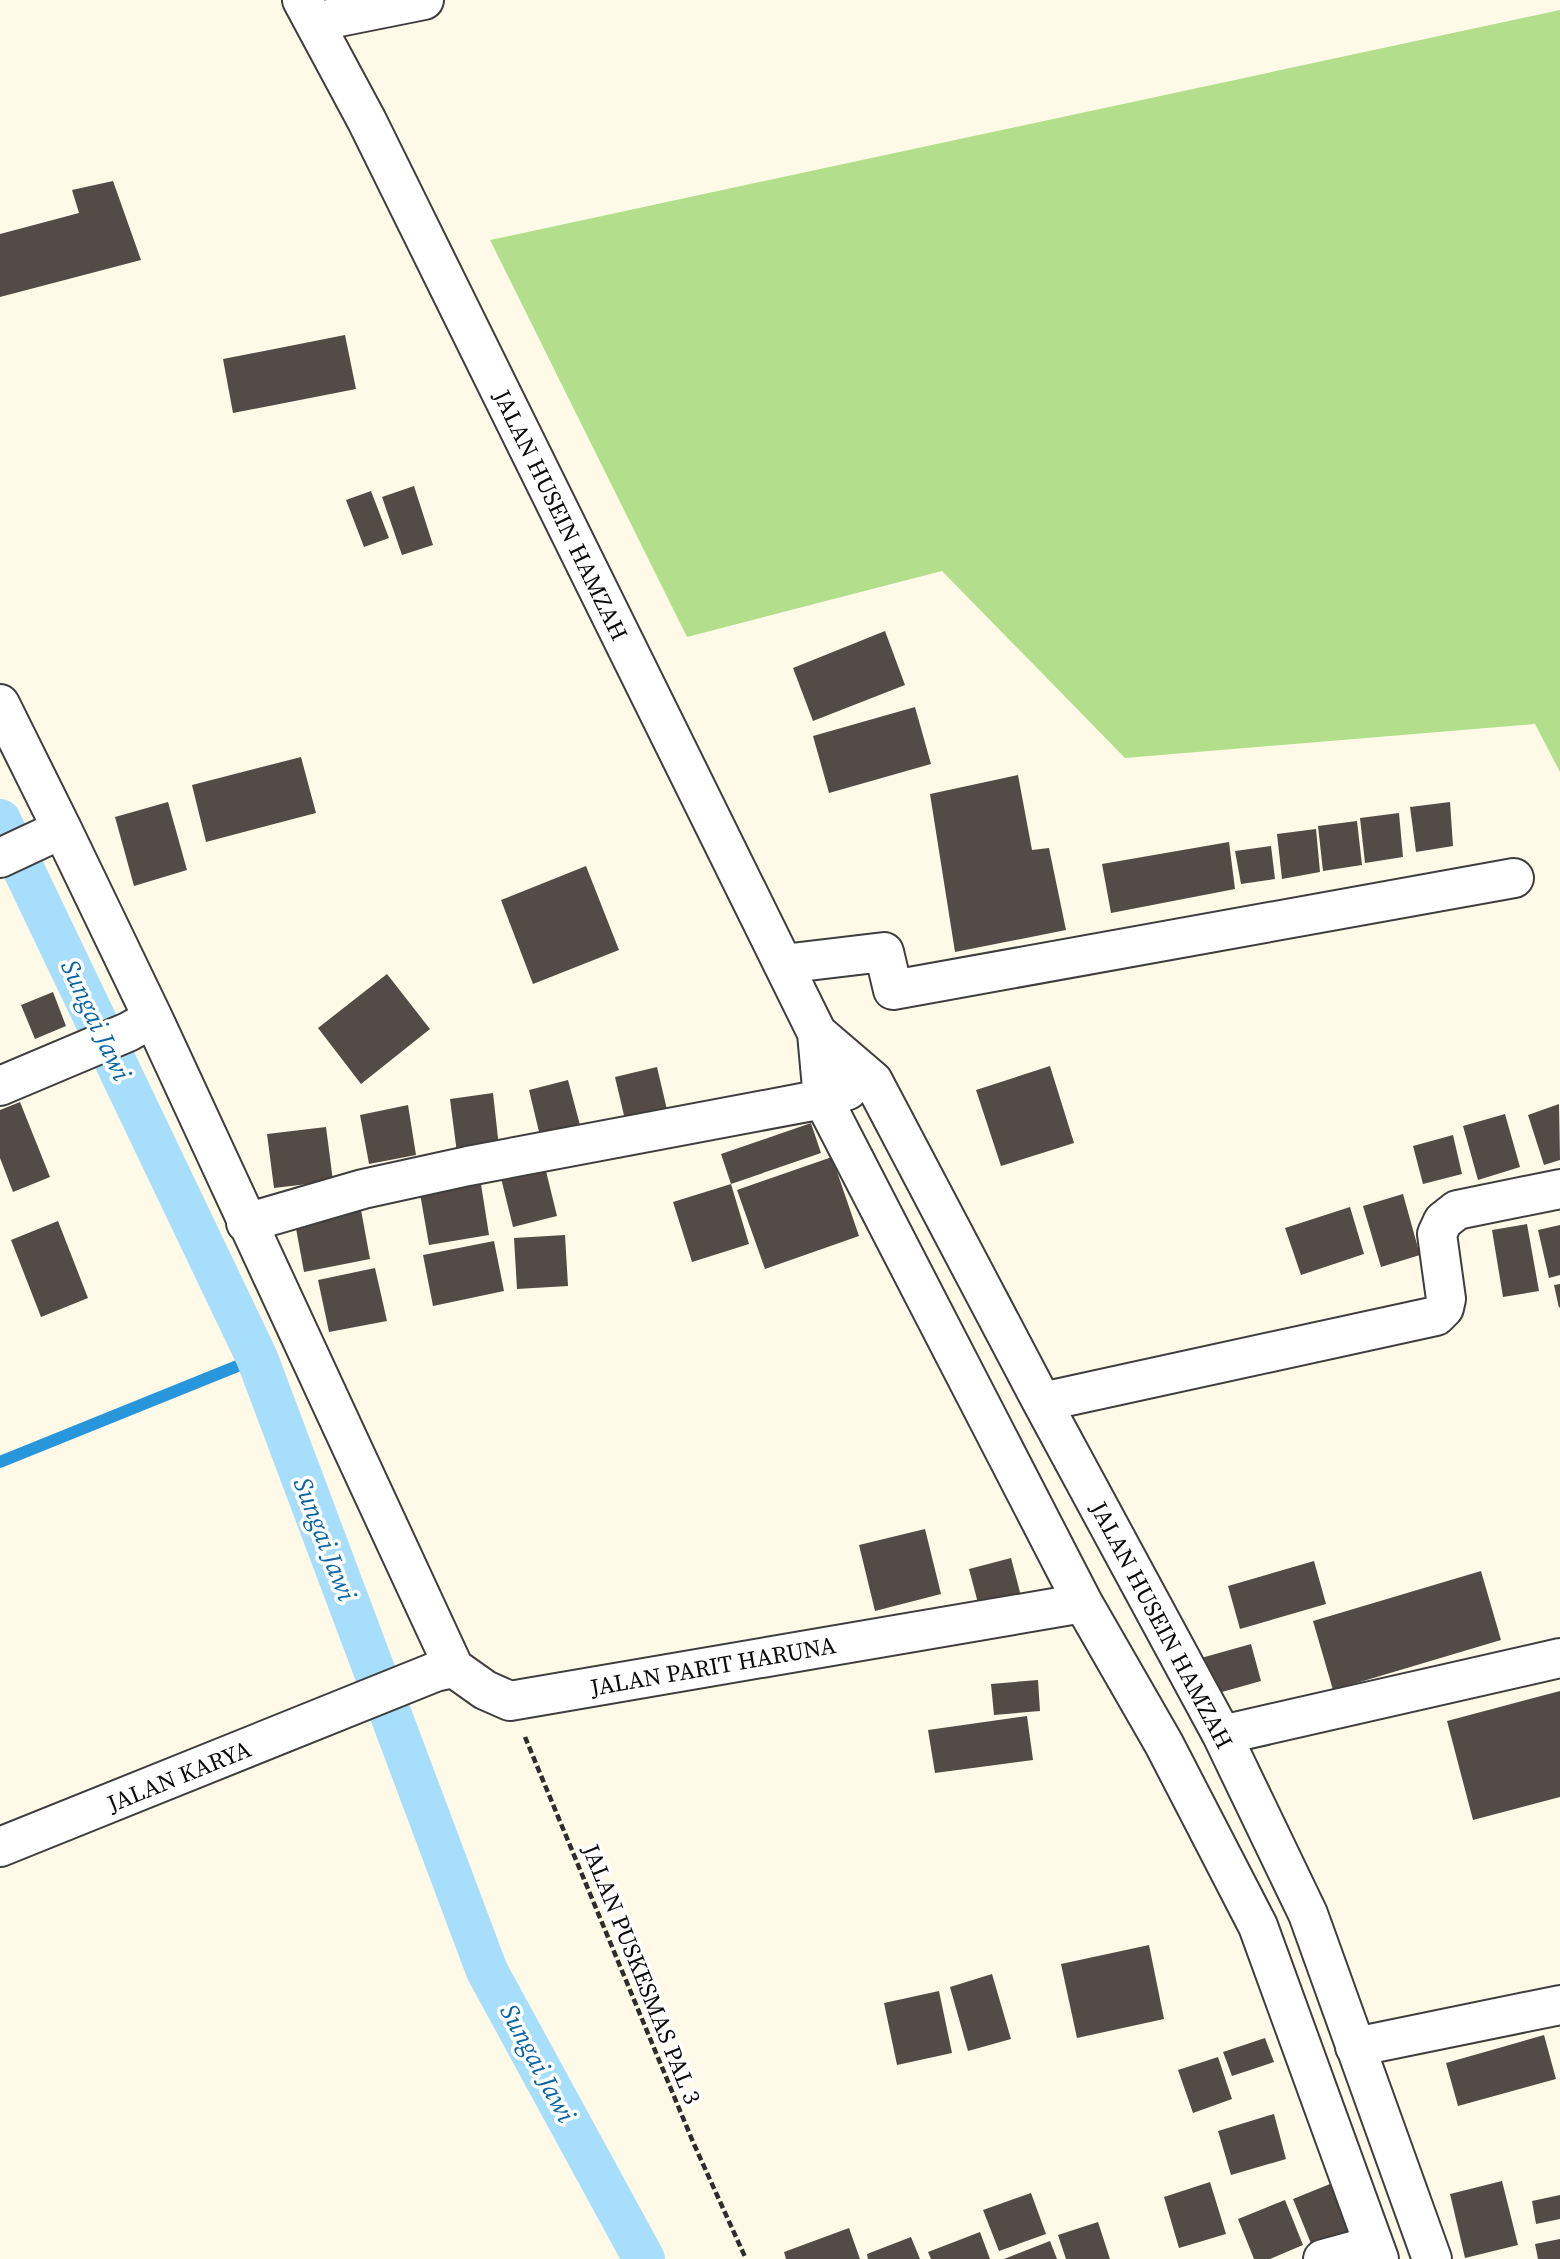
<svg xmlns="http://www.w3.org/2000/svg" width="1560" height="2259" viewBox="0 0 1560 2259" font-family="'Source Serif 4',serif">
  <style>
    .forest { fill: #b3df8d }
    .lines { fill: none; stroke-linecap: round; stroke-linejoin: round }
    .stream { stroke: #2896da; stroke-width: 12 }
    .canal { stroke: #a7defc; stroke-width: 42 }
    .building { fill: #544b46 }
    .minor-casing { stroke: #3e3e3e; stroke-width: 42 }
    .path { stroke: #2d2d2d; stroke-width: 4.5; stroke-dasharray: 7 3.5; stroke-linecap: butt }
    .minor { stroke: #fff; stroke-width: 38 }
    .labels { text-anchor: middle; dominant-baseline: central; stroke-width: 7; stroke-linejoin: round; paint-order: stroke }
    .street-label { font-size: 24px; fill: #0b0b0b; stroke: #fff }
    .water-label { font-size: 26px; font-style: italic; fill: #0a65a7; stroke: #fff }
  </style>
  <rect width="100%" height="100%" fill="#fffae8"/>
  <path class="forest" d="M1560,10V772L1535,724L1125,758L942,571L687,637L490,240Z"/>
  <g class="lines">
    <path class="stream" d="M0,1462L257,1358"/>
    <path class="canal" d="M0,820L257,1358L487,1971L644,2259"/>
  </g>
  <path class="building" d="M113,181L141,260L0,297V234L79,213L72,190Z
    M345,335L356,389L233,413L223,359Z
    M414,486L433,545L402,555L382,497Z
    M371,491L389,538L364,547L346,500Z
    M885,631L905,685L813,721L793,668Z
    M915,707L931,764L829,793L813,736Z
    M301,757L316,813L206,842L192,785Z
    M1018,775L1032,850L1049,848L1066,930L955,952L930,794Z
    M168,802L187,870L134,886L115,817Z
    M1450,802L1453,846L1416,852L1410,807Z
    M1399,813L1403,857L1365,863L1360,818Z
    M1357,821L1362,865L1323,871L1318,826Z
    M1316,829L1320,872L1282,879L1277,834Z
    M1229,842L1235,889L1111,913L1102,864Z
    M1271,846L1275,879L1241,884L1235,851Z
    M586,866L619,950L533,984L501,900Z
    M387,974L430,1029L361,1084L318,1028Z
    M53,992L66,1026L35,1039L21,1005Z
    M1050,1066L1074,1143L1001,1166L976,1090Z
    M657,1067L668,1114L626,1124L615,1077Z
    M568,1080L580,1125L540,1136L529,1090Z
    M493,1093L499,1147L457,1153L450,1099Z
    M20,1102L50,1177L13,1192L0,1158V1110Z
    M1559,1104L1560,1160L1544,1165L1528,1115Z
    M408,1105L416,1155L369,1164L360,1115Z
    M1505,1114L1520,1167L1478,1180L1463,1126Z
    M811,1123L821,1153L731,1184L749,1244L692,1262L673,1202L731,1184L721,1154Z
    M326,1127L333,1181L274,1188L267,1134Z
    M1453,1135L1462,1174L1423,1184L1413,1146Z
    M832,1157L859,1236L765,1269L737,1190Z
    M545,1167L557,1216L513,1227L501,1178Z
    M480,1178L489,1235L429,1245L419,1188Z
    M1403,1194L1420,1255L1381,1267L1363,1206Z
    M1350,1207L1364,1254L1301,1275L1285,1228Z
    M361,1210L370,1259L304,1272L295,1223Z
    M58,1221L88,1298L41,1317L11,1240Z
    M1527,1224L1539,1291L1503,1297L1492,1230Z
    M1560,1225V1275L1549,1278L1538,1230Z
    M565,1235L568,1286L517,1289L514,1238Z
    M494,1241L504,1291L433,1306L423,1255Z
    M375,1268L387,1321L329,1332L318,1280Z
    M1560,1284V1307L1559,1308L1554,1285Z
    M925,1529L941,1594L875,1611L859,1545Z
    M1011,1558L1021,1596L979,1607L969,1569Z
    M1314,1561L1326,1604L1240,1629L1228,1586Z
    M1481,1571L1501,1640L1333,1690L1313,1621Z
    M1251,1644L1261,1681L1204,1697L1194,1660Z
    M1038,1680L1040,1711L994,1715L991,1684Z
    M1560,1691V1797L1473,1820L1447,1721Z
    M1027,1716L1033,1760L935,1773L928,1730Z
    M1149,1945L1164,2019L1077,2038L1061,1964Z
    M992,1974L1011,2039L968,2051L950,1987Z
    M939,1991L952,2053L897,2065L884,2003Z
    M1544,2035L1556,2079L1458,2106L1446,2063Z
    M1265,2038L1274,2062L1232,2076L1223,2052Z
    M1218,2057L1232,2099L1193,2113L1178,2070Z
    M1274,2114L1286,2159L1231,2175L1218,2131Z
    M1502,2181L1518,2245L1465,2258L1450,2194Z
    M1210,2182L1226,2234L1179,2248L1164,2197Z
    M1330,2184L1352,2241L1316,2256L1293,2199Z
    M1031,2193L1046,2234L999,2251L983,2210Z
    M1560,2195V2219L1536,2224L1532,2201Z
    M1285,2200L1303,2245L1270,2259H1254L1238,2219Z
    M1098,2222L1110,2259H1066L1058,2235Z
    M849,2228L860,2259H786L784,2252Z
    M980,2232L990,2259H931L928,2252Z
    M911,2237L920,2259H868L867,2254Z
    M1560,2239V2259H1538L1535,2244Z
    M1050,2241L1057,2259H1004Z"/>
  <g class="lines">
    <g class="minor-casing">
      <path id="minor" d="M302,0L367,121L817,1033L823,1099L1083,1603L1164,1744L1258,1926L1379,2259
        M314,22L424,0
        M0,704L62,829L153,1018L454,1668
        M0,858L62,829
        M783,964L884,952L893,990L1514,878
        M817,1033L873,1081L1042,1402L1222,1735L1308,1914L1432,2259
        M0,1086L128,1032L153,1018
        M246,1223L363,1189L468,1166L823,1099L848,1090
        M1042,1402L1436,1316L1444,1308L1446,1299L1437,1234L1443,1221L1457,1210L1560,1189
        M1222,1735L1560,1658
        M0,1847L435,1672L454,1668L485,1690L510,1701L1083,1603
        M1355,2047L1560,2005
        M1323,2259L1374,2245"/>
    </g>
    <path class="path" d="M525,1737L693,2142L746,2259"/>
    <use href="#minor" class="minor"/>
  </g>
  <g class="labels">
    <g class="street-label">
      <text transform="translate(561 515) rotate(64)">JALAN HUSEIN HAMZAH</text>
      <text transform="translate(1162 1625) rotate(62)">JALAN HUSEIN HAMZAH</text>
      <text transform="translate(713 1666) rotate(-10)">JALAN PARIT HARUNA</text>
      <text transform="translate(179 1776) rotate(-22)">JALAN KARYA</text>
      <text transform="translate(642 1974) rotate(68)">JALAN PUSKESMAS PAL 3</text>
    </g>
    <g class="water-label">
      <text transform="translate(96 1020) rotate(65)">Sungai Jawi</text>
      <text transform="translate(325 1539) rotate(69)">Sungai Jawi</text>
      <text transform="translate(538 2063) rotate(62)">Sungai Jawi</text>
    </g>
  </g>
</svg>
